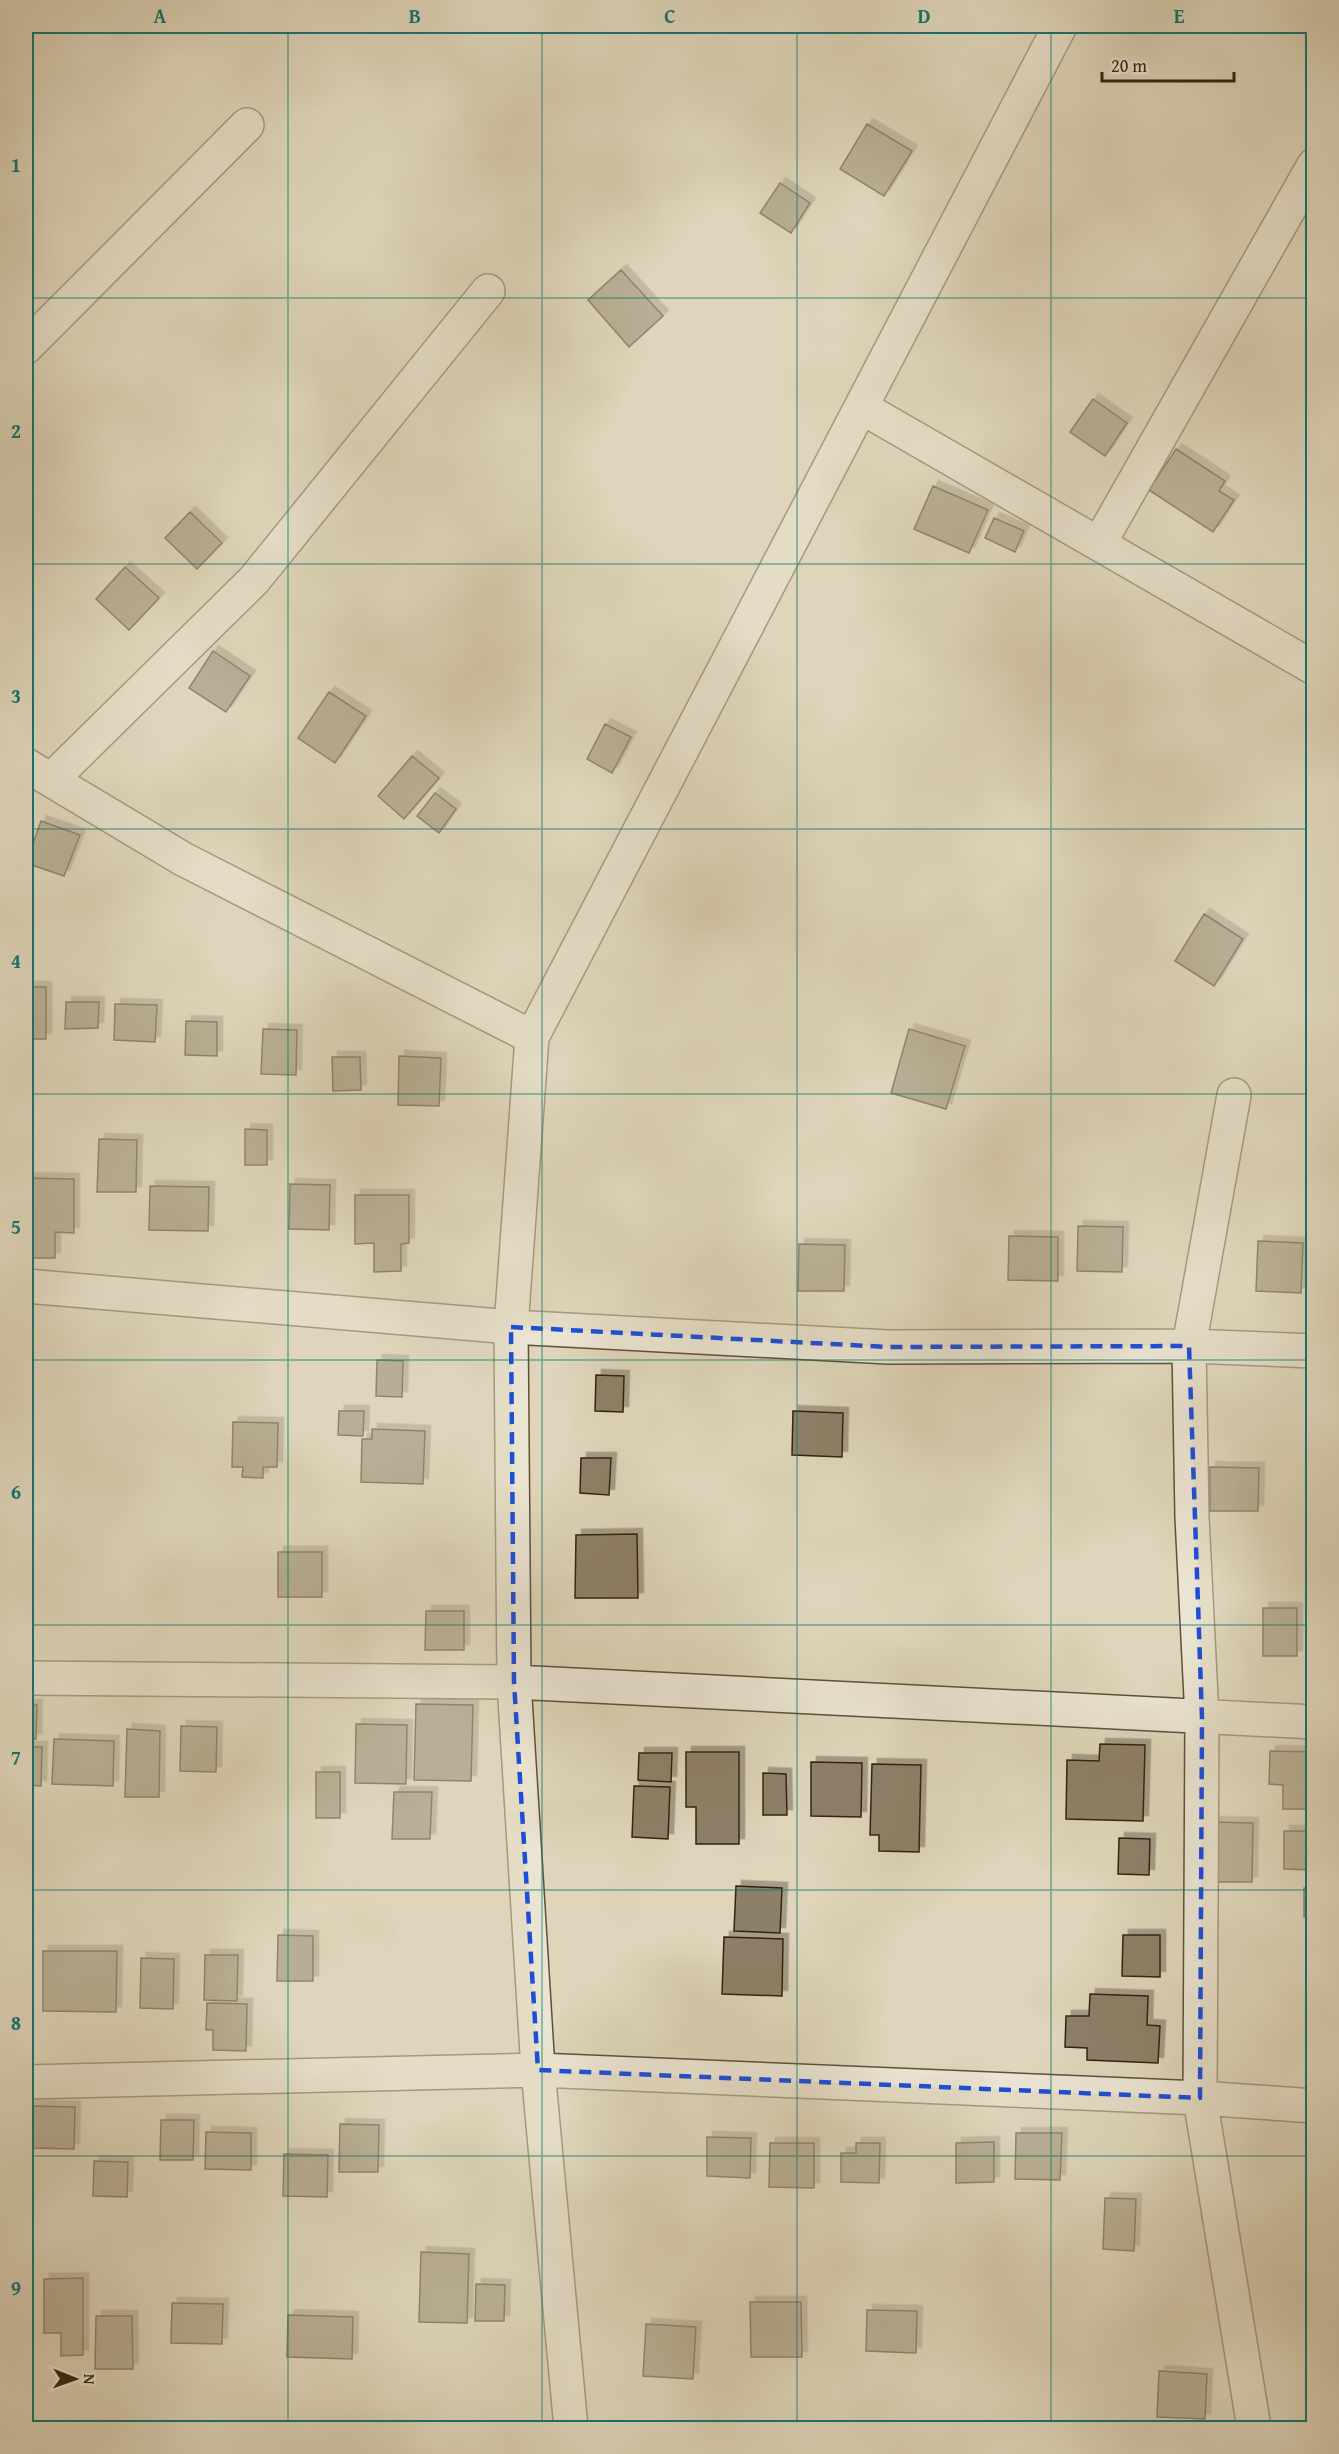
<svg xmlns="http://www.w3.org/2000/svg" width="1339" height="2454" viewBox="0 0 1339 2454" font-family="'Gentium Book Plus',serif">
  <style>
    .building { fill: #8d8068; stroke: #352310; stroke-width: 1.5; filter: url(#shadow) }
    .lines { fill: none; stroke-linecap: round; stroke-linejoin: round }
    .minor-casing { stroke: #5f503a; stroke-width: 36 }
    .minor { stroke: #eae4d2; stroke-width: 33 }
    .marked { fill: none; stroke: #1d4ed8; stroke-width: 4.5; stroke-dasharray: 12 8; stroke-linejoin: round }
    .grid { fill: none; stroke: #0f766e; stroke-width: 1.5; stroke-opacity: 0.55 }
    .neatline { fill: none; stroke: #0f766e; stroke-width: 2 }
    .grid-label { font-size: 20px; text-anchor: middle; font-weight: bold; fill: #0f766e }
  </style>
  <defs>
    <filter id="shadow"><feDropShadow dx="5.5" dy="-5.5" stdDeviation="0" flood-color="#0004"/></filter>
  </defs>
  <rect width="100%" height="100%" fill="#ded5ba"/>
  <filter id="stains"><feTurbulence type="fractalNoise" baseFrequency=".00333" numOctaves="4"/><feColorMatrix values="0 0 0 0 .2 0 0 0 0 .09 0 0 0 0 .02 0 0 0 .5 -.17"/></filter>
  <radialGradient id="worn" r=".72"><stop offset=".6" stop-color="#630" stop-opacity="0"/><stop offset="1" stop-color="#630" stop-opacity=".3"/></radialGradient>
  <path class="building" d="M867,124L912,151L884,196L840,169Z
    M780,183L810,203L791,233L760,213Z
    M621,270L663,316L629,347L588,300Z
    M1093,399L1127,423L1105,456L1070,432Z
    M1176,449L1225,481L1219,491L1234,500L1213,532L1149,490Z
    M933,486L988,510L969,553L914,529Z
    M190,512L222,543L197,569L165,538Z
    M994,518L1024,531L1015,552L985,538Z
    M125,567L159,598L129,630L96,599Z
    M213,651L250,676L226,712L189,688Z
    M329,692L366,716L335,763L298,738Z
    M605,724L631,737L612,773L587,759Z
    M412,756L439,778L404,819L378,796Z
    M435,793L456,809L439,833L417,816Z
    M41,821L80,835L64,876L26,863Z
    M1204,914L1243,939L1214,986L1175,961Z
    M26,987H46V1039H26Z
    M66,1002H99L98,1028L65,1029Z
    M115,1004L157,1005L155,1042L114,1040Z
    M186,1021L217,1022V1056L185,1055Z
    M263,1029L297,1030L296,1075L261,1074Z
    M909,1029L965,1046L946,1109L891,1093Z
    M399,1056L441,1058L439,1106L398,1105Z
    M332,1057H360L361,1090L333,1091Z
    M245,1129L267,1130V1165H245Z
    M99,1139L137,1140L136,1192H97Z
    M1307,1176H1314V1204H1307Z
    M26,1178L74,1179V1233L55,1232V1258H26Z
    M290,1184L330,1185L329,1230L289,1229Z
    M150,1186L209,1187L208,1231L149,1230Z
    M355,1195H409V1243L401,1244V1271L374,1272V1243L355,1244Z
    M1078,1226L1123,1227L1122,1272L1077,1271Z
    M1009,1236L1058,1237V1281L1008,1280Z
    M1258,1241L1303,1243L1301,1293L1256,1291Z
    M799,1244L845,1245L844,1291H798Z
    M377,1360L403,1361L402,1397L376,1396Z
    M596,1375L624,1376L623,1412L595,1411Z
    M339,1411H364L363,1436L338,1435Z
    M793,1411L843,1413L842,1457L792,1455Z
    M233,1422L278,1423L277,1467H263V1478L242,1477L243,1467H232Z
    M372,1429L425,1431L423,1484L361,1482L362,1439H372Z
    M581,1458H611L609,1495L580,1493Z
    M1210,1467L1259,1468L1258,1511H1210Z
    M637,1534L638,1598H575L576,1535Z
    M278,1552H322V1597H278Z
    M1263,1608H1297V1656H1263Z
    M426,1611H464V1650H425Z
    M416,1704L473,1705L471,1781L414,1780Z
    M26,1705H37L36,1739H26Z
    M356,1724L407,1725L406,1784L355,1783Z
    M181,1726L217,1727L216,1772L180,1771Z
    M127,1729L160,1731L159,1797H125Z
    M54,1739L114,1741L113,1786L52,1784Z
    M1100,1744L1145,1745L1143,1821L1066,1819L1067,1760L1099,1761Z
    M26,1747H42L41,1786L26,1785Z
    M1270,1751L1314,1752V1809H1283V1785L1269,1784Z
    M686,1752H739V1844H696V1807H686Z
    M639,1753H672L671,1782L638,1780Z
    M811,1762L862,1763L861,1817L811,1816Z
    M872,1764L921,1765L919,1852L879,1851V1835H870Z
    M316,1772H340V1818H316Z
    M763,1773L786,1774L787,1815H763Z
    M634,1786L670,1787L668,1839L632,1837Z
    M394,1792H432L430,1839H392Z
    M1214,1822L1253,1823L1252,1882H1213Z
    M1284,1831H1314V1870L1284,1869Z
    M1119,1838L1150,1839L1149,1875L1118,1874Z
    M736,1886L782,1888L780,1933L734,1931Z
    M1304,1888L1314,1889V1917H1304Z
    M278,1935L313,1936V1981H277Z
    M1123,1935H1160V1977L1122,1976Z
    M724,1937L783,1939L782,1996L722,1994Z
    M43,1951H117L116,2012L43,2011Z
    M205,1955H238L237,2001L204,2000Z
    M141,1958L174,1959L173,2009L140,2008Z
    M1090,1994L1148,1996L1147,2025L1160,2026L1158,2063L1087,2060V2048L1065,2047L1066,2016H1089Z
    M207,2003L247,2004L246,2051L213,2050V2030H206Z
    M30,2106L75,2107L74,2149L29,2148Z
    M161,2120H194L193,2160H160Z
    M340,2124L379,2125L378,2172H339Z
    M206,2132L251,2133V2170L205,2169Z
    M1016,2133H1062L1060,2180L1015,2179Z
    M707,2137L751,2138L750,2178L707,2176Z
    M994,2142V2182L956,2183V2143Z
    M770,2143H814V2188L769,2187Z
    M856,2143H880L879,2183L841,2182V2153H856Z
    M284,2154L328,2155L327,2197L283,2196Z
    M94,2161L128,2162L127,2197L93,2196Z
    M1105,2198L1136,2199L1134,2251L1103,2249Z
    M421,2252L469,2254L467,2323L419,2322Z
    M83,2278V2355L61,2356V2333H44V2279Z
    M476,2284L505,2285L504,2321H475Z
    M750,2302H801L802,2357H751Z
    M172,2303L223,2304L222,2344L171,2343Z
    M867,2310L917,2311L916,2353L866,2351Z
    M288,2315L353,2317L352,2359L287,2357Z
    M96,2316H132L133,2369H95Z
    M646,2324L696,2327L693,2379L643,2376Z
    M1159,2371L1207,2374L1205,2419L1157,2417Z"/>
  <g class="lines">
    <g class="minor-casing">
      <path id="minor" d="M26,347L247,125
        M861,407L1314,668
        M1099,544L1314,165
        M26,765L183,859L532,1037
        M51,780L254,580L488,291
        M1234,1095L1189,1346L1192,1517L1202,1718L1200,2098L1254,2428
        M26,1286L511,1327L888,1347L1189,1346L1314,1351
        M26,1678L514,1682L1314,1722
        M26,2082L538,2070L1200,2098L1314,2106
        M571,2428L538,2070L514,1682L511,1327L532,1037L1060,26"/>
    </g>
    <use href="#minor" class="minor"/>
  </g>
  <path d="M0 0H1339V2454H0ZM511,1327L888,1347L1189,1346L1202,1718L1200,2098L538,2070L514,1682Z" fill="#ded5ba" fill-opacity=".55" fill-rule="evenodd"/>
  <path class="marked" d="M511,1327L888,1347L1189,1346L1202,1718L1200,2098L538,2070L514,1682Z"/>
  <path class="grid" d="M288,26V2428M542,26V2428M797,26V2428M1051,26V2428M26,298H1314M26,564H1314M26,829H1314M26,1094H1314M26,1360H1314M26,1625H1314M26,1890H1314M26,2156H1314"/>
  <rect width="1339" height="2454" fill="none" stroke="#ded5ba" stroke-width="66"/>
  <g transform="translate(75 2379) rotate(91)" stroke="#eae4d2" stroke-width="4.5" paint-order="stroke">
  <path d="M0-4.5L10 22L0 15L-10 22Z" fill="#352310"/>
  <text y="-9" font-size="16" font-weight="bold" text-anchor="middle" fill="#352310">N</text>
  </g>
  <path d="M1102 72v9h132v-9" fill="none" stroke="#352310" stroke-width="3"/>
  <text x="1111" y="72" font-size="18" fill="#352310" stroke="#eae4d2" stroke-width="4.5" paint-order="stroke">20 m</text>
  <rect x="33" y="33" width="1273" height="2388" class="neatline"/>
  <g class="grid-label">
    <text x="160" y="23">A</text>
    <text x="415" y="23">B</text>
    <text x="670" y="23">C</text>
    <text x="924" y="23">D</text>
    <text x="1179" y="23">E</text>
    <text x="16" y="172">1</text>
    <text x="16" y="438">2</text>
    <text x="16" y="703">3</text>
    <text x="16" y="968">4</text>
    <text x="16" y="1234">5</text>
    <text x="16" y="1499">6</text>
    <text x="16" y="1764">7</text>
    <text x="16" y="2030">8</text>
    <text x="16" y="2295">9</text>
  </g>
  <rect width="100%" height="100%" filter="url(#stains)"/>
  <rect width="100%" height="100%" fill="url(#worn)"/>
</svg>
